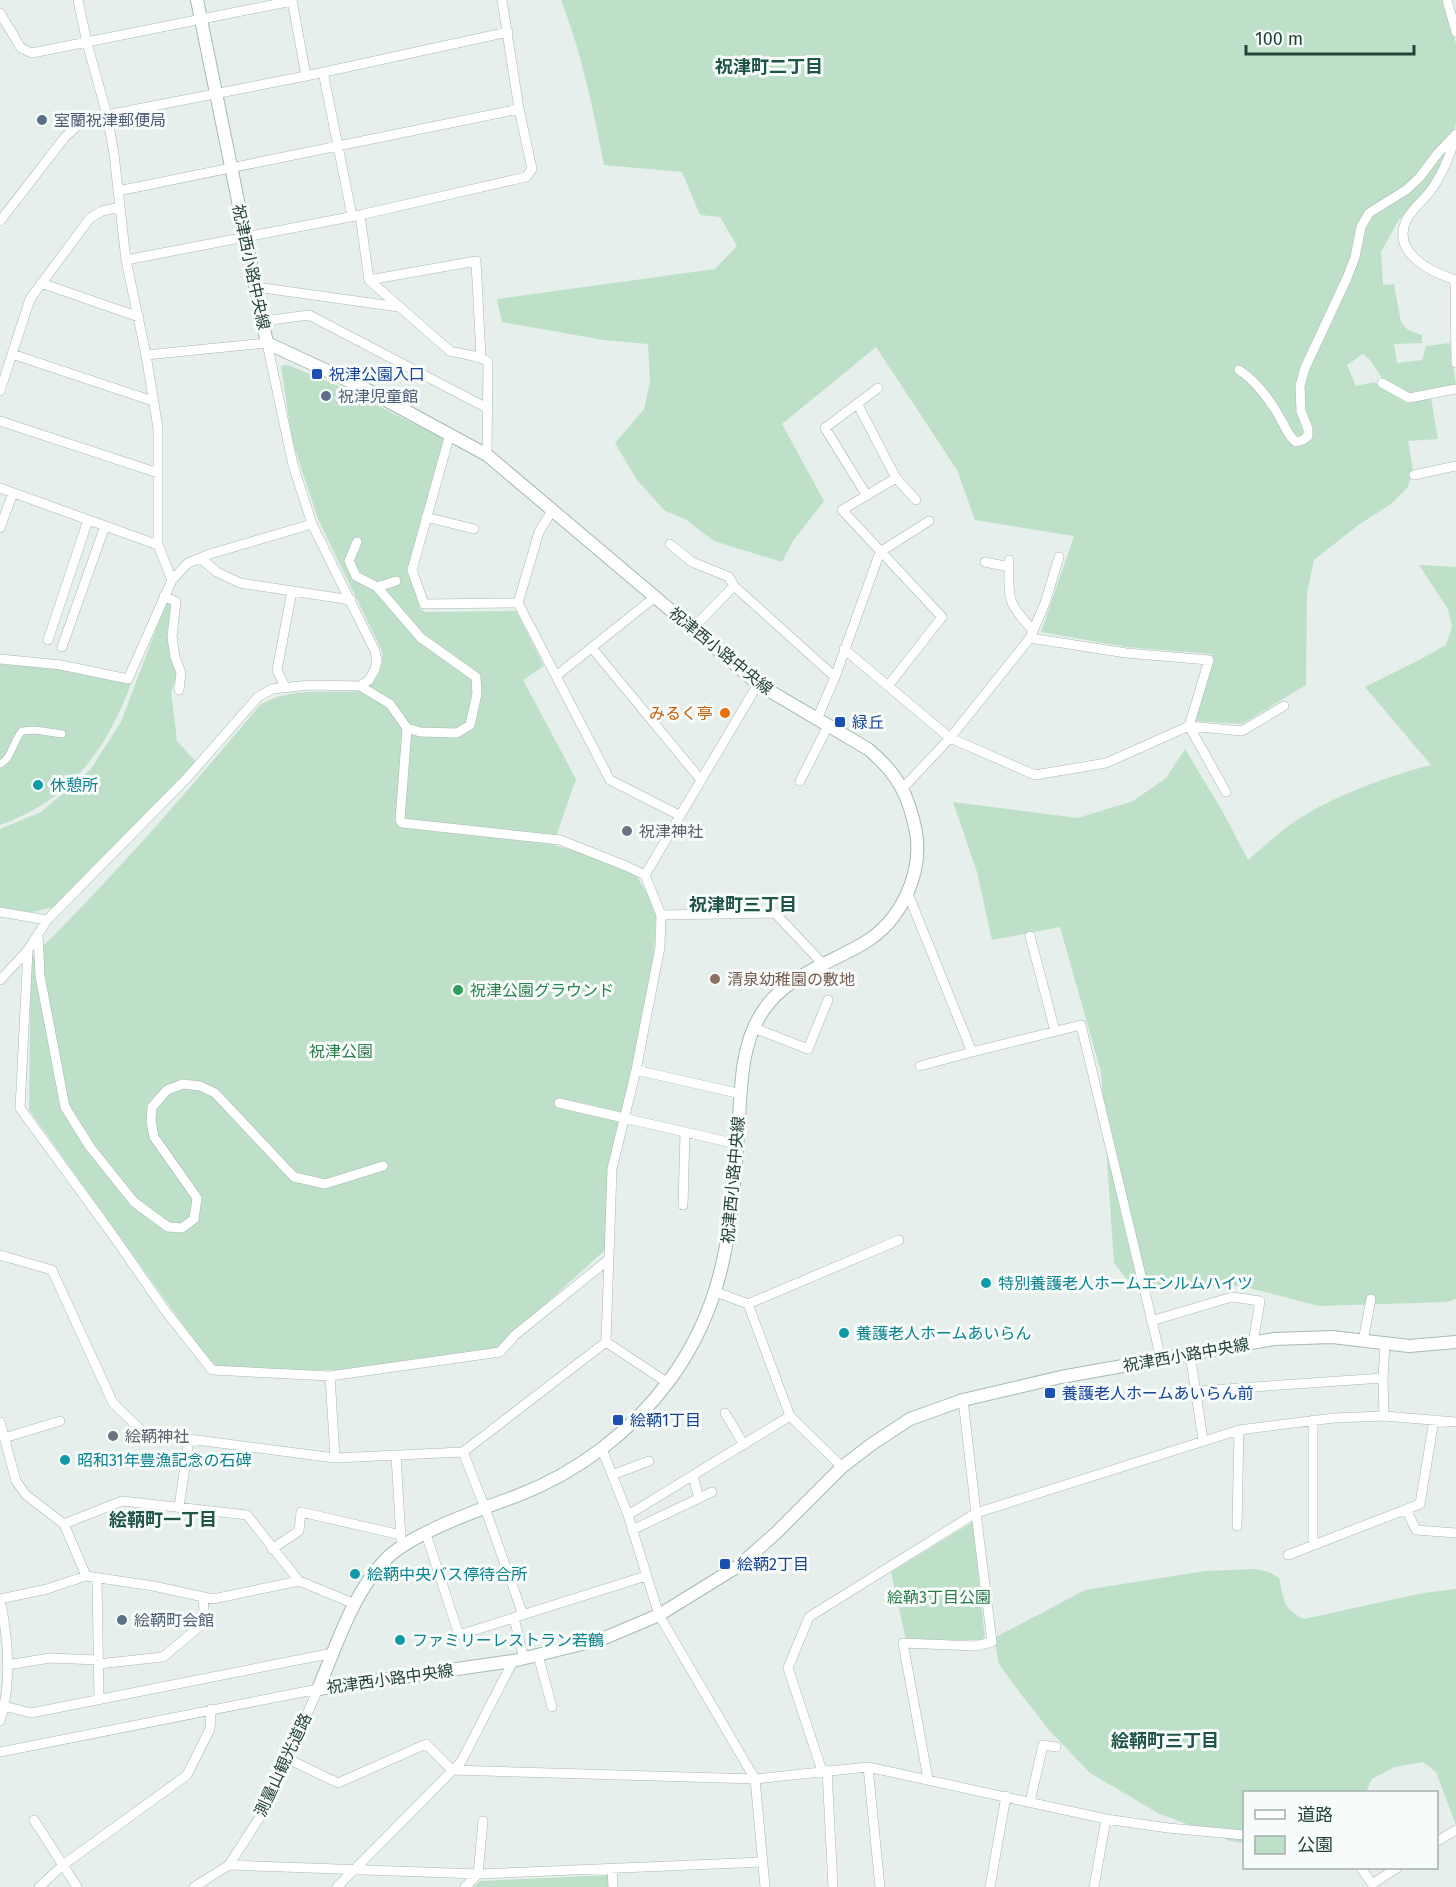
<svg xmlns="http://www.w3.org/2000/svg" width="1456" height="1887" viewBox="0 0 1456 1887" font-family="'Fira Sans','Noto Sans JP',sans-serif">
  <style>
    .green { fill: #bfe0c8 }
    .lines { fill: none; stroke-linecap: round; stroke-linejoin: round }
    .pedestrian-casing { stroke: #a8b8b2; stroke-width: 8 }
    .minor-casing { stroke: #a8b8b2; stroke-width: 10 }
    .secondary-casing { stroke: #a4bbb3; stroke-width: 14 }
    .pedestrian { stroke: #fff; stroke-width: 7 }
    .minor { stroke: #fff; stroke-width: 9 }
    .secondary { stroke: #fff; stroke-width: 12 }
    .service-dot { fill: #5c6f8a; stroke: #f7fbf9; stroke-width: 2 }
    .transit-dot { fill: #1a4fb4; stroke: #f7fbf9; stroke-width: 2 }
    .food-dot { fill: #e8710a; stroke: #f7fbf9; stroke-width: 2 }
    .culture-dot { fill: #0f9aa8; stroke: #f7fbf9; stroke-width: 2 }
    .worship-dot { fill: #6b7280; stroke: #f7fbf9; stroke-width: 2 }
    .education-dot { fill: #8d6e63; stroke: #f7fbf9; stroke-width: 2 }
    .leisure-dot { fill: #2e9e5b; stroke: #f7fbf9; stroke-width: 2 }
    .labels { text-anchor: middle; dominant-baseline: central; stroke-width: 6; stroke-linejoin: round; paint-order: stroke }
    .service-label { font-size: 16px; fill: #4e5e75; stroke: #f7fbf9; text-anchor: start }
    .street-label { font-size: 16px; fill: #24423a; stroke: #f7fbf9 }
    .transit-label { font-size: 16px; fill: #164399; stroke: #f7fbf9; text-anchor: start }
    .food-label { font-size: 16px; fill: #c56008; stroke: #f7fbf9; text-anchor: end }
    .culture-label { font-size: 16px; fill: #0d838f; stroke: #f7fbf9; text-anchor: start }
    .worship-label { font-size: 16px; fill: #5b616d; stroke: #f7fbf9; text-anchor: start }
    .education-label { font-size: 16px; fill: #785e54; stroke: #f7fbf9; text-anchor: start }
    .leisure-label { font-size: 16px; fill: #27864d; stroke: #f7fbf9; text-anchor: start }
    .park-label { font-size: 16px; fill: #2d7a4b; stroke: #f7fbf9 }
    .neighbourhood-label { font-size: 18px; font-weight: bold; fill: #1f5548; stroke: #f7fbf9 }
  </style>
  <rect width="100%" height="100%" fill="#e6efeb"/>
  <path class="green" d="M561,0H1445L1456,44V124L1445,159L1429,190L1398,221L1381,252L1383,285L1394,284L1401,322L1408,330L1422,335V343L1394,344L1397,363L1422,360L1426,346L1450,343L1456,385L1411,396L1382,378L1370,360L1363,354L1347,365L1356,386L1374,382L1407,401L1431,398L1438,439L1408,441L1413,470L1408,487L1391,504L1357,526L1314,560L1307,593L1306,685L1242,724L1195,721L1212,654L1126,647L1041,632L1074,536L975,520L957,470L876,347L782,424L824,501L793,541L782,562L714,541L685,519L665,511L637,480L615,443L644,409L650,382L648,344L603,340L502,322L497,299L715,269L737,246L720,217L700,215L682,172L604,165C593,108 582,54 561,0Z
    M288,365L341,387L446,440L410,567L420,609L426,612L516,611L544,666L523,680L576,779L553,845L580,852L629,871L638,878L649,897L656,916L654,950L648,988L615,1144L605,1250L497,1348L343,1370H293L218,1367L206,1357L29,1110L31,958C113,878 187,792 260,705C290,686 327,694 361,691C377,682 384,669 382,651L318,519L292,440L281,366Z
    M1419,565L1456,567V1299L1447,1302L1319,1306L1242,1286H1180L1135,1290L1114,1263L1101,1072L1060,927L992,940L977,872L953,802L1078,818L1133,801L1166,778L1185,749L1224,814L1248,860C1262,848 1276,835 1291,824C1330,797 1385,777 1431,765L1365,687L1421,659L1446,645L1452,627L1448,609Z
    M167,600L174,602L169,625L179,667L171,693L174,715L177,741L196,762L142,824L55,907L28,913L0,908V829L41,812L90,770L121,722Z
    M0,664L62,669L131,684C106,751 69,801 0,825Z
    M973,1522L985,1640H906L891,1572Z
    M1254,1569L1269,1572L1279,1578C1284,1600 1283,1609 1304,1619L1423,1593L1456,1589V1825L1436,1772L1423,1762L1395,1767L1372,1779L1366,1792H1244V1843L1231,1841L1158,1813L1090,1773L1049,1730L1017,1689L999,1664L994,1638L1085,1590L1205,1571Z
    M609,1875V1887H474L480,1881Z"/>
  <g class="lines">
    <g class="pedestrian-casing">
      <path id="pedestrian" d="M0,764C12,758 13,741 22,731L35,730L62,734"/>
    </g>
    <g class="minor-casing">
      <path id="minor" d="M78,0L87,43L107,115L114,154L126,260L146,355L158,428V545L172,580
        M292,0L306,76
        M1447,0L1456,32
        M0,13L21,48L32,53L292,1
        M323,72L352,216
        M1456,136C1450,155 1443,174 1431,190C1424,200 1413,208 1407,219C1390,252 1430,272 1456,280
        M118,191L519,109
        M360,215L369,280L450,351C463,355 477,354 488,362L487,455
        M0,221L65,137L77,126L107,115L306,76L508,32
        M126,260L360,215L526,177L532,169L519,109L502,0
        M369,280L476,261L481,357
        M1455,280L1456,363
        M41,283L139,317
        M256,287L399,307
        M263,321L309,315L487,408
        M12,354L153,401
        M1239,370C1255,380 1271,401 1280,418C1286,427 1287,435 1296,442L1303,440L1308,436V429L1301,411L1300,386L1305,368L1347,278L1355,257L1361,227L1369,213L1406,190L1419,178L1438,153L1456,134
        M1382,383L1409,398L1456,389
        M0,391L30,299L90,218L102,211L120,207
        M858,405L896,478L916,500
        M0,421L158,473
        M450,434L412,570L424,604L518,603
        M1414,475L1456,466
        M0,488L158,545
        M867,496L825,428L878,388
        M553,509L539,532L518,603L610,780L679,815
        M426,517L474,529
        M0,528L13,493
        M357,542L349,561L356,576L377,587L421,638L476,677L477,694L470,725L457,733L420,732L407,728L390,704L360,686
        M670,544L692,562L729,577L734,586L835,677
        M200,558L217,572L240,583L351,600
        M1009,560C1009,599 1006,602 1033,630
        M985,562L1009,567
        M377,587L396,581
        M164,596L176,602L172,637L175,657L181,673L179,690
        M692,629L734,586
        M1030,638L1126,653L1209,660L1189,726L1226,792
        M48,640L88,520
        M62,647L105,526
        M592,648L701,780
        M844,649L950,738L1035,775L1106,763L1189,726L1242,731L1284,706
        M0,659L61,665L128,679L172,580L188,563L210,554L312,524
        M556,676L655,597
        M888,686L942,617L842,510L896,478
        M285,687L277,670L292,591
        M817,719L835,677L880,552L929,521
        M407,728L400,820L402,823L560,840L626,866L645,875L661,915L660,947L636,1070L612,1169L606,1342
        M800,781L828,726
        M902,789L950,738L1030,638L1045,603L1059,557
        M645,875L758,684
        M908,894L972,1052L1081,1025L1161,1359
        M0,912L47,920
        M661,915L775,913L822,963
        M38,935L40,976L65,1107L90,1147L134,1202L168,1227L182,1228L194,1219L197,1198L154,1137L151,1121L152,1107L167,1090L183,1084L200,1086L215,1093L294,1177L325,1184L383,1166
        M1030,936L1055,1031
        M28,950L20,1108L112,1234L164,1309L212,1370L330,1376L500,1352L515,1335L608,1260
        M0,980L28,950L47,920L186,779L258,697L272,689L310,685L360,686L369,680L375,669L377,660L375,651L312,524L293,465L267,343L146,355
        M754,1028L808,1049L828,1000
        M920,1066L972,1052
        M636,1070L741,1094
        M559,1103L737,1144
        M683,1205L685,1132
        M0,1255L52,1270L113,1403L143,1432L189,1439L335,1458L463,1452L606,1342L668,1383
        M716,1292L748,1304L790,1416L842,1467
        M748,1304L899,1240
        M1151,1321L1232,1297L1260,1301L1253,1343
        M1363,1341L1371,1299
        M1190,1354L1203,1440
        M330,1376L335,1458
        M1383,1378L1385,1343
        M1196,1391L1383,1378L1384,1416
        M725,1413L744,1445
        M0,1422L16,1481L26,1495L64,1524L86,1576L153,1586L213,1599L299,1581L355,1604
        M4,1438L60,1421
        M602,1449L628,1515L659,1615L755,1779L765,1887
        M463,1452L485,1508L523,1615
        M396,1455L401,1540
        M612,1475L649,1461
        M693,1476L699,1498
        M179,1507L189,1439
        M1406,1509L1416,1530L1456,1533
        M628,1515L790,1416
        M64,1524L122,1501L247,1515L299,1581
        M1237,1526L1239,1430
        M632,1530L712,1492
        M426,1534L459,1635L646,1576
        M1313,1545V1420
        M272,1549L299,1531L301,1512L401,1535
        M1288,1555L1420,1504L1434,1420
        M97,1579L99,1699
        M0,1599C8,1637 12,1683 0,1721
        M0,1599L47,1589L86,1576
        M514,1618L524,1659
        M538,1655L552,1707
        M98,1664L163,1657L205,1622L203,1598
        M7,1665L50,1658L98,1660
        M4,1706L31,1713L333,1653
        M0,1752L318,1689
        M288,1759L338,1783L426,1744L452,1770L755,1779L868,1767L1106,1819L1168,1828L1244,1835
        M868,1767L880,1887
        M827,1770L833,1887
        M822,1771L788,1668L809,1617L976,1513L963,1400
        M928,1779L903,1643L975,1646L992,1642L976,1513L1239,1430L1334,1418L1384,1416L1456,1422
        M1030,1802L1043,1745L1056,1747
        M34,1820L77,1887
        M1436,1842L1456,1830
        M229,1865L478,1874L763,1862
        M1361,1868L1372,1884L1397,1868
        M612,1869L613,1887
        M39,1887L63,1865L187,1775L210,1729L211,1709
        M194,1887L229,1865L267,1806L318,1689
        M337,1887L461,1762L513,1661
        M465,1887L478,1874L483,1821
        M990,1887L1006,1796
        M1094,1887L1106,1819"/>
    </g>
    <g class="secondary-casing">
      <path id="secondary" d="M197,0L267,343L360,386L487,455L758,684L868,749C897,773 909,795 916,832C923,874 901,921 864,943C829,964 787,975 763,1011C739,1046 741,1095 738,1136C731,1228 726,1304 669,1381C631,1432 578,1472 519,1495C482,1509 413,1532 386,1559C352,1594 337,1645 318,1689
        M318,1689L513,1661L602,1639L659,1615L740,1565L777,1532L842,1467L872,1444L910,1419L963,1400L1061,1377L1274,1339L1332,1337L1409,1346L1456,1342"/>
    </g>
    <use href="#pedestrian" class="pedestrian"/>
    <use href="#minor" class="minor"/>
    <use href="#secondary" class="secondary"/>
  </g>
  <g class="service-dot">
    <circle cx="42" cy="120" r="6"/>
    <circle cx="326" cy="396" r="6"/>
    <circle cx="122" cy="1620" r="6"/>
  </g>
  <g class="transit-dot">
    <rect x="311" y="368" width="12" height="12" rx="3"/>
    <rect x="834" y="716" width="12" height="12" rx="3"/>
    <rect x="1044" y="1387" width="12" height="12" rx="3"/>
    <rect x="612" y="1414" width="12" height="12" rx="3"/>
    <rect x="719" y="1558" width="12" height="12" rx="3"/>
  </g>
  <circle class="food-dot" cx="725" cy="713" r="6"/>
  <g class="culture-dot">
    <circle cx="38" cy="785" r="6"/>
    <circle cx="986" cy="1283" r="6"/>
    <circle cx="844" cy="1333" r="6"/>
    <circle cx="65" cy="1460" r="6"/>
    <circle cx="355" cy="1574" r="6"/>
    <circle cx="400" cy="1640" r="6"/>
  </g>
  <g class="worship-dot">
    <circle cx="627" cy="831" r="6"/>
    <circle cx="113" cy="1436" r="6"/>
  </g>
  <circle class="education-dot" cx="715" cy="979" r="6"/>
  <circle class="leisure-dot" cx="458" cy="990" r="6"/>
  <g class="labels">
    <g class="service-label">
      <text x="54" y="120">室蘭祝津郵便局</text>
      <text x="338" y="396">祝津児童館</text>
      <text x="134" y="1620">絵鞆町会館</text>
    </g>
    <g class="street-label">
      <text transform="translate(251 267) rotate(78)">祝津西小路中央線</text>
      <text transform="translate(721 651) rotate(39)">祝津西小路中央線</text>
      <text transform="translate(733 1180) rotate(-85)">祝津西小路中央線</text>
      <text transform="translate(1186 1355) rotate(-10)">祝津西小路中央線</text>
      <text transform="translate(390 1679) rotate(-8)">祝津西小路中央線</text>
      <text transform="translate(283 1765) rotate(-65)">測量山観光道路</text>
    </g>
    <g class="transit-label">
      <text x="329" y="374">祝津公園入口</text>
      <text x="852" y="722">緑丘</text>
      <text x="1062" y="1393">養護老人ホームあいらん前</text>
      <text x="630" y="1420">絵鞆1丁目</text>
      <text x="737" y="1564">絵鞆2丁目</text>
    </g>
    <g class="food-label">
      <text x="713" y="713">みるく亭</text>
    </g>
    <g class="culture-label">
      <text x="50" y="785">休憩所</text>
      <text x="998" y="1283">特別養護老人ホームエンルムハイツ</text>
      <text x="856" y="1333">養護老人ホームあいらん</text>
      <text x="77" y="1460">昭和31年豊漁記念の石碑</text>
      <text x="367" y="1574">絵鞆中央バス停待合所</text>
      <text x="412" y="1640">ファミリーレストラン若鶴</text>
    </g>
    <g class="worship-label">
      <text x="639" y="831">祝津神社</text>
      <text x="125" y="1436">絵鞆神社</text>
    </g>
    <g class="education-label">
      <text x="727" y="979">清泉幼稚園の敷地</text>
    </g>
    <g class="leisure-label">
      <text x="470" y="990">祝津公園グラウンド</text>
    </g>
    <g class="park-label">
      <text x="341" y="1051">祝津公園</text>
      <text x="939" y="1597">絵靹3丁目公園</text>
    </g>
    <g class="neighbourhood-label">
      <text x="769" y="67">祝津町二丁目</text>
      <text x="743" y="905">祝津町三丁目</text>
      <text x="163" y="1520">絵鞆町一丁目</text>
      <text x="1165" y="1741">絵鞆町三丁目</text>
    </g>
  </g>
  <rect x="1243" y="1791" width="195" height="78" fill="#f7fbf9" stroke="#a3b1ad" stroke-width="1.5"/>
  <rect x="1255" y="1810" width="30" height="9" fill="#ffffff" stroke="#a3b1ad" stroke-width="1.5"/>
  <text x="1297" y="1821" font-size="18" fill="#24423a">道路</text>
  <rect x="1255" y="1836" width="30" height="18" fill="#bfe0c8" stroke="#a3b1ad" stroke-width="1.5"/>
  <text x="1297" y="1851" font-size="18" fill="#24423a">公園</text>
  <path d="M1246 45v9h168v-9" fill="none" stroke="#24423a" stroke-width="3"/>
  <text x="1255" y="45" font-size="18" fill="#24423a" stroke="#f7fbf9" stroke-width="4.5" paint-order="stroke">100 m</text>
</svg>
